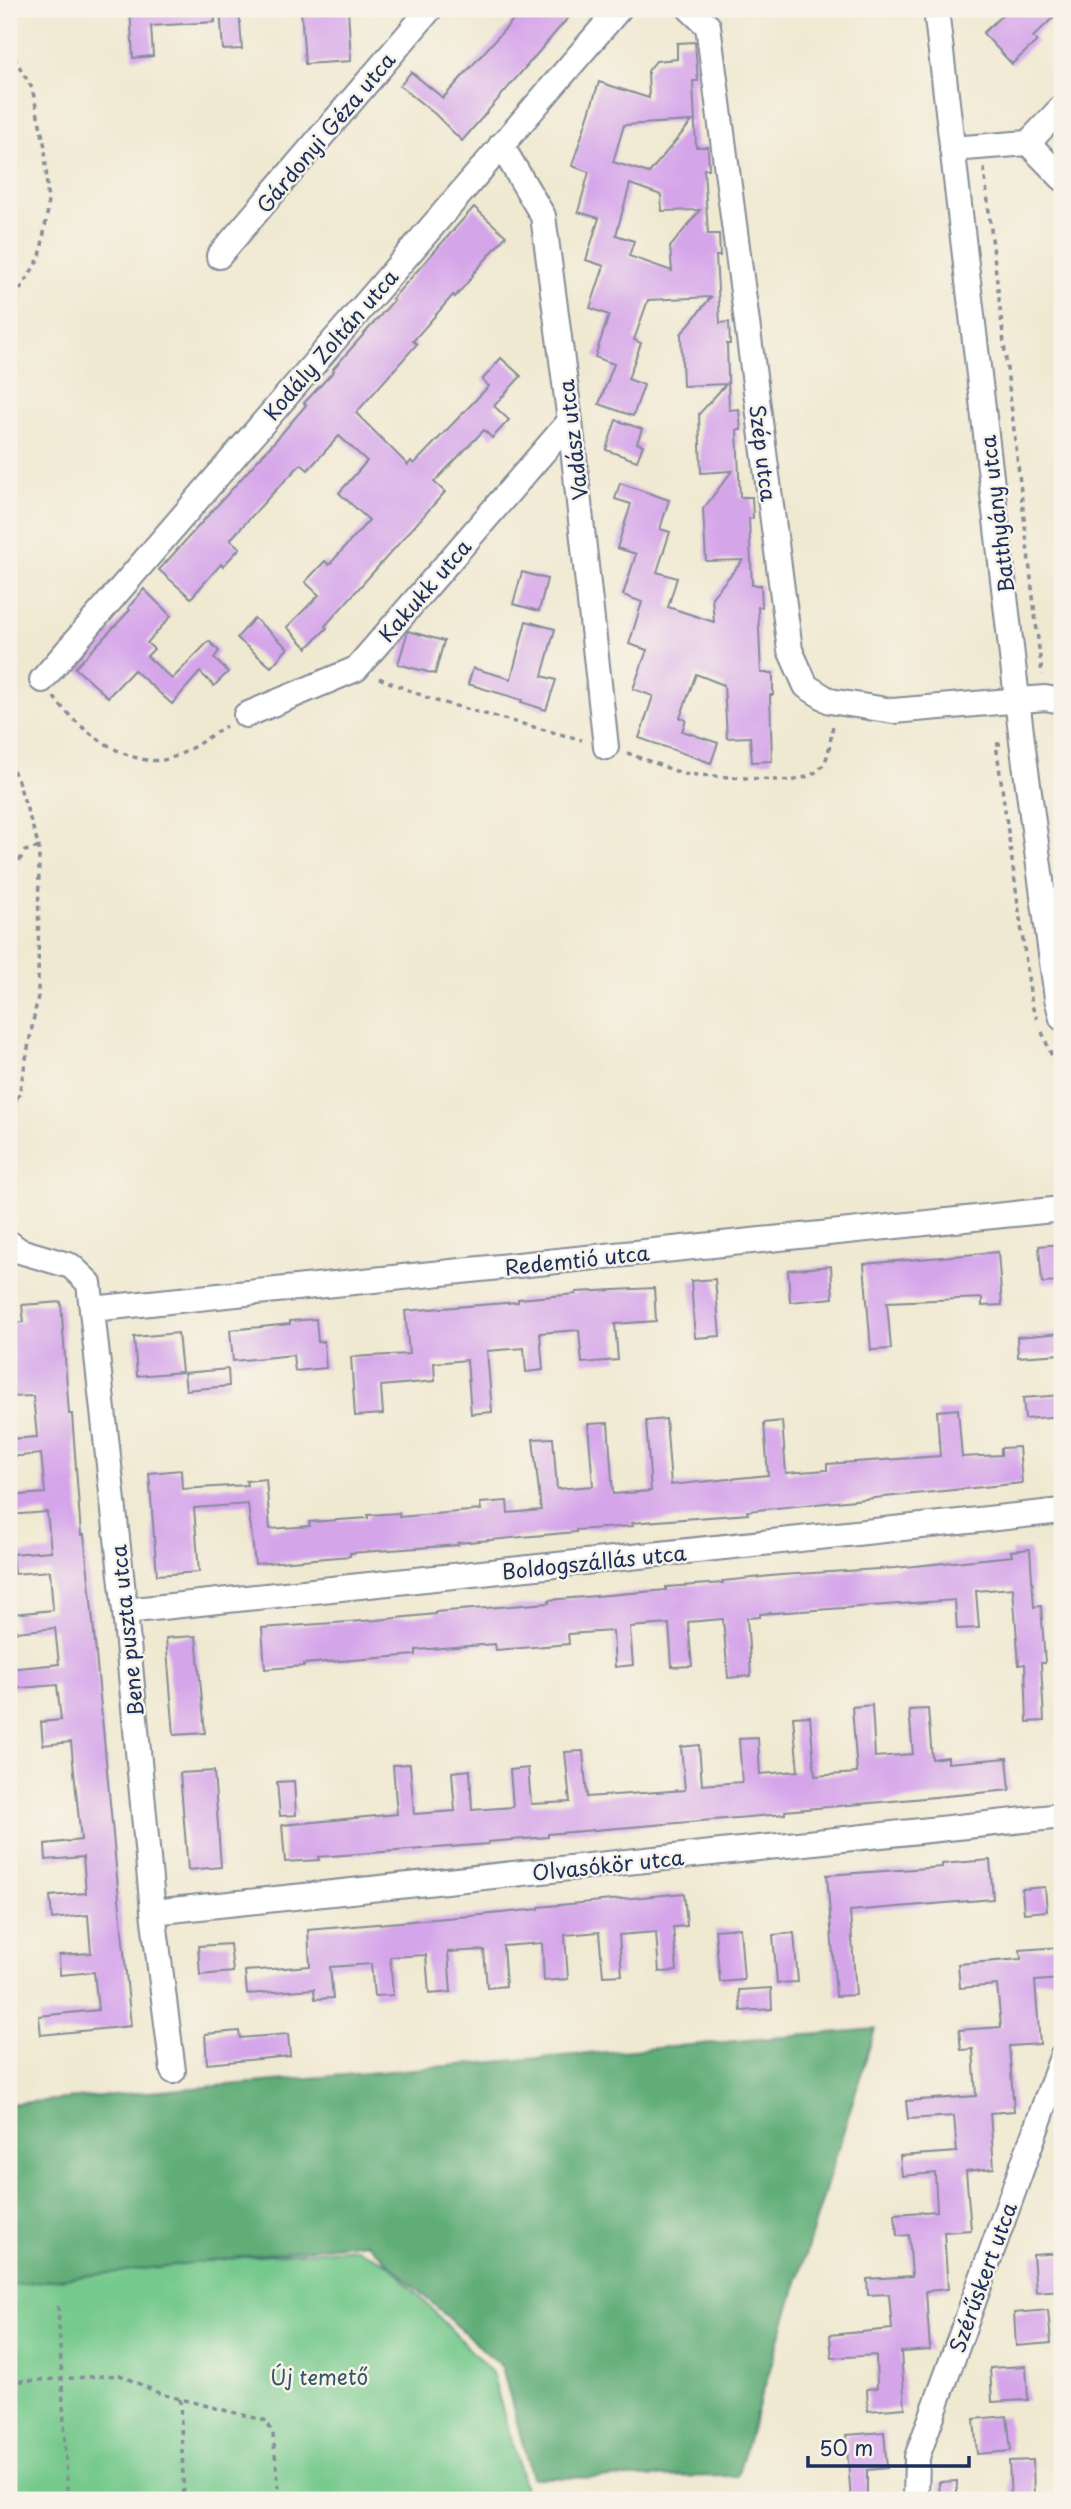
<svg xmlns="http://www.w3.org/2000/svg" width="1071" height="2509" viewBox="0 0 1071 2509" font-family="'Playpen Sans',sans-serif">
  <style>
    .green { fill: #76c98d; stroke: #487c76; stroke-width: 2 }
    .forest { fill: #60ad78; stroke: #3e6e6b; stroke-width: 2 }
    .building { fill: #d5a5ea; fill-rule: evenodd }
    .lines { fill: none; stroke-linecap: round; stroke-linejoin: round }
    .minor-casing { stroke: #868c98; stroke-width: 28 }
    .path { stroke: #868c98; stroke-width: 3.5; stroke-dasharray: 5 5; stroke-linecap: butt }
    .minor { stroke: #fff; stroke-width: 24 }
    .labels { text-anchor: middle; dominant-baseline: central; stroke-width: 5; stroke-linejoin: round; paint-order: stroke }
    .street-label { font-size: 21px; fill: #1b2f5e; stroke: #f7f3e8 }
    .park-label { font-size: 21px; fill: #32566a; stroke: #f7f3e8 }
  </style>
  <rect width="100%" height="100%" fill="#f7f3e8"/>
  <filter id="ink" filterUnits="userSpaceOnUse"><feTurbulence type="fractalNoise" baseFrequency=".0143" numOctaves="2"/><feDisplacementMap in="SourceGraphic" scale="14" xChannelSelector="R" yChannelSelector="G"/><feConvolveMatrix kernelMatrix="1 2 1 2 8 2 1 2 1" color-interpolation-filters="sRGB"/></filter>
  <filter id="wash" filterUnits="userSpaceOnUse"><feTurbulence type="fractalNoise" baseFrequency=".00686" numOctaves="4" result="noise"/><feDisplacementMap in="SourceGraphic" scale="28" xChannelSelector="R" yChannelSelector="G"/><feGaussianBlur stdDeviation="1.57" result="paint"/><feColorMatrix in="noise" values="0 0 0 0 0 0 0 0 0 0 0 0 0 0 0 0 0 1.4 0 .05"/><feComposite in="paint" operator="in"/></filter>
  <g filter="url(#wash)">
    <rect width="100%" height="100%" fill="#f0e9d2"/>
    <path class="green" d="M355,2248L389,2264L492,2373L528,2500H9V2283L121,2268Z"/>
    <path class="forest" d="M875,2029L737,2476L532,2478L502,2367L366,2242L9,2285V2104Z"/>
    <g id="blocks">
      <path class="building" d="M130,9H214L215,22L151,26L153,56L133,58Z
        M220,9H239L242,49L223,50Z
        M301,9H348L351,61L305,64Z
        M523,9H558L568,18L462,141L435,114L400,86L411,72L443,98Z
        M1009,9H1062L1033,37L1037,41L1012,64L983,33Z
        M695,42L698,81H693L696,147H708L709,169H704L708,234H719L720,256H716L720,323L729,322L730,344H727L729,410L739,409L741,430H737L740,497H752L753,518L749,519L752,585H761L762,607H758L761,673H773V695H770L772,761L752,762L750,737L727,738L724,685L696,674L680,718L686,720L682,731L718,743L711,763L639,738L653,696L633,689L647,650L629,644L642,602L623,595L636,554L617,548L631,504L615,499L620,483L669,500L660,529L670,532L657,572L677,578L668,607L714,622L712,597L743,560L706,561L703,509L732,471L701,473L699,414L726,384L683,386L681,334L711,297L648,300L634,340L641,343L628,379L644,385L633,416L599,404L614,364L595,357L609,315L590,308L604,266L586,260L599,218L578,212L589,172L572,166L599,82L649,98L648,71L656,61L677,59V43ZM692,121L649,173L613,162L624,125ZM630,184L661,195L662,211L700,210L670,247L672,271L629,256L634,241L616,235Z
        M474,207L506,236L472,275L473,276L455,297L453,295L413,341L417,344L356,413L408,465L411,461L414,464L489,386L482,380L501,358L521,376L494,406L509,420L492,438L484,430L434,482L445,492L325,626L327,628L307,648L287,627L319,595L305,582L325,561L329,565L369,520L339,493L367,461L339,436L308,470L301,464L271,495L230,540L240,548L223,566L221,564L191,598L159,570L276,440L306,405L304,403L334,371L333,369L394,300L392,299Z
        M616,420L642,429L637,443L643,445L637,461L606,450Z
        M522,572L547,579L539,611L513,604Z
        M144,589L171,616L147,643L154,649L147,656L172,679L209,641L219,651L214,658L228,672L214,686L200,672L172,704L134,670L108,697L75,668L130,610L128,608Z
        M254,618L288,648L271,667L237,638Z
        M526,621L555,629L542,676L556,680L546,710L521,702L522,700L468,684L473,668L511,679Z
        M408,631L444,641L435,674L398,664Z
        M1062,1244V1282L1042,1283L1039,1246Z
        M998,1252L1002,1305L982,1306V1298L887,1302L891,1349L871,1350L864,1264Z
        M831,1266L833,1298L790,1302L788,1270Z
        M715,1279L720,1336L695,1338L691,1281Z
        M654,1288L656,1321L615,1324L618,1360L582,1363L579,1330L540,1333L543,1370L526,1372L524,1348L487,1351L492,1412L471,1414L467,1360L434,1363L435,1381L381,1386L383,1414L355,1416L351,1357L409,1354L405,1311L518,1302V1299L576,1294V1292Z
        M61,1302L69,1414H72L81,1535H84L90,1590L131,2026L41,2035L39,2016L98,2010L94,1972L60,1975L59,1955L91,1953L88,1915L52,1919L50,1896L86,1893L83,1857L46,1860L45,1844L81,1840L71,1742L43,1745L41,1722L61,1720L57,1685L9,1689V1669L59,1664L55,1628L16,1632L14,1614L53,1610L50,1571L14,1574L12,1554L51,1551L47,1512L9,1515V1496L45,1493L41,1454L9,1457V1439L37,1437L33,1396L9,1397V1323L24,1322L22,1305Z
        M316,1319L318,1342L324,1341L326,1368L295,1371L293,1355L233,1361L230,1330L290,1324V1321Z
        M178,1333L182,1372L137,1376L134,1337Z
        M1062,1333V1354L1018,1357L1017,1337Z
        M228,1369L229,1386L186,1390L184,1373Z
        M1062,1395V1416L1025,1419L1023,1398Z
        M958,1409L962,1457L1001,1455V1448L1019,1447L1022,1483L747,1511L748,1514L632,1523L633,1526L576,1530V1532L458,1543V1545L350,1553V1556L255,1564L248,1504L194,1508L199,1572L157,1575L149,1473L181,1470L182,1489L247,1485L246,1481L266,1479L270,1529L310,1526L309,1522L368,1518V1515L399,1513V1517L481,1510L480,1503L507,1501L508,1513L541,1510L533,1439L553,1438L557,1489L593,1486L588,1424L608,1423L613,1494L651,1491L646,1421L666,1419L671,1485L768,1475L764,1423L782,1421L786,1473L827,1470V1464L940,1456L937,1411Z
        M1030,1549L1034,1607L1041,1606L1045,1663H1041L1044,1721L1027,1722L1025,1664L1019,1665L1013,1588L976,1591L979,1628L957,1629L955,1600L760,1614V1617L747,1618L751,1676L728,1678L723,1619L688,1622L692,1666L672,1667L669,1624L630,1627L633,1665L615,1667L613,1631L568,1634L569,1644L496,1650L495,1644L416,1650V1655L303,1664L304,1666L265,1669L262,1628L377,1620L435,1614V1612L549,1603V1600L666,1590V1587L723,1583L722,1581L781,1575L895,1568L1012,1556L1011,1551Z
        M196,1636L205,1733L174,1735L166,1638Z
        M872,1705L875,1757L913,1754L909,1710L928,1709L932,1759L948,1757V1763L1007,1758L1010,1790L785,1811V1814L548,1834V1837L488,1842V1844L318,1857L319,1860L285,1862L282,1825L397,1814L393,1765L410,1764L414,1814L455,1811L452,1772L470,1770L472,1810L513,1807L510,1770L528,1768L531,1804L570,1802L565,1752L583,1751L587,1797L685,1790L681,1747L699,1745L702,1785L742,1782L739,1739L758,1738L760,1774L798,1771L793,1717L810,1716L815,1776L857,1773L852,1707Z
        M214,1771L221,1867L188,1870L180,1773Z
        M294,1781L296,1815L280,1816L277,1782Z
        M990,1860L993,1899L850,1911L856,1995L836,1996L827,1875L942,1867V1864Z
        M1045,1887L1047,1911L1024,1913L1022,1889Z
        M684,1893L687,1926L673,1927L677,1971L659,1972L656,1932L619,1935L622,1975L603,1976L599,1932L565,1935L568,1979L544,1981L542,1943L503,1946L506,1986L487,1988L484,1950L448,1952L451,1992L429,1994L426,1955L390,1957L393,1995L374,1996L371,1964L330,1967L333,1998L315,1999L314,1989L247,1994L245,1971L310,1966L308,1930L481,1915L539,1909V1907Z
        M740,1928L744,1980L720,1982L715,1930Z
        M794,1933L798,1982L777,1983L773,1935Z
        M230,1944L233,1972L200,1975L198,1946Z
        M1060,1947L1062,1979L1035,1981L1040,2044L1009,2046L1014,2111L990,2113L994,2168L966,2171L971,2230L944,2232L948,2289L926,2291L930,2350L901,2352L905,2408L868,2411L867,2389L877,2388L876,2355L832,2358L830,2335L892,2329L889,2294L868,2295L867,2279L912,2276L909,2235L897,2236L895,2214L937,2211L935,2173L902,2176L900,2156L957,2152L954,2116L908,2119L906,2101L976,2096L973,2049L961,2050L959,2030L1001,2027L997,1985L960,1988L958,1964L1021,1959L1020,1950Z
        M771,1988L772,2009L741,2011L739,1990Z
        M239,2031L240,2038L288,2034L290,2056L207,2064L205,2034Z
        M1062,2253V2290L1036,2292L1033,2255Z
        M1048,2310L1051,2343L1016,2346L1014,2313Z
        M1026,2366L1028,2400L992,2402L990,2368Z
        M1007,2416L1011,2451L977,2454L974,2419Z
        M884,2432L887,2468L867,2470V2500H851L846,2435Z
        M1033,2460L1034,2499L1011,2500L1009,2461Z
        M957,2481V2500H940L939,2482Z"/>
    </g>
  </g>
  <g filter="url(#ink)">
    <use href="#blocks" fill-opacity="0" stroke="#868c98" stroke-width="2"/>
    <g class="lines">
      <g class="minor-casing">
        <path id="minor" d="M690,9L708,26L790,650L806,686L830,701L893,711L1045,698L1062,701
          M936,9L1022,741L1057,998L1062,1018
          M1028,143L1062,178
          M501,145L543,216L570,421L606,747
          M952,149L1028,143L1062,107
          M219,256L430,9
          M42,680L619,9
          M246,715L356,669L570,421
          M9,1243L20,1251L71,1266L89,1283L125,1611L153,1912L173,2071
          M92,1309L1062,1209
          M125,1611L1062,1511
          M153,1912L1062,1816
          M916,2500L917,2457L1062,2057"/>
      </g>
      <path class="path" d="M9,49L32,88L45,147L48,209L40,257L9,308
        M984,168L1042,675
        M379,678L433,700L582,740
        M54,697C74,726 126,766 163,760C185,756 207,737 226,726
        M1001,744H996L1032,1006L1037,1019
        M627,753L684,774L791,781C830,773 827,759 833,725
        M9,761L18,781L39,847L38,996L19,1095L9,1109
        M9,878L25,851L39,847
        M1042,1032L1058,1071L1062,1074
        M9,1119L17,1100
        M58,2306L68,2500
        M9,2382L120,2375L161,2394L267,2421L273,2435L280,2500
        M180,2399L184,2500
        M9,2423L13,2500"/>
      <use href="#minor" class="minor"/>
    </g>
  </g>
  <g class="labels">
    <g class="street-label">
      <text transform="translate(325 132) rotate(-50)">Gárdonyi Géza utca</text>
      <text transform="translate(330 344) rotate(-49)">Kodály Zoltán utca</text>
      <text transform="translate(572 440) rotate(-97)">Vadász utca</text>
      <text transform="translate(764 453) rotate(83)">Szép utca</text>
      <text transform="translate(996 514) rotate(-97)">Batthyány utca</text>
      <text transform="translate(424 590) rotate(-49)">Kakukk utca</text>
      <text transform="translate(577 1259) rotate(-6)">Redemtió utca</text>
      <text transform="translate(594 1561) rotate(-6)">Boldogszállás utca</text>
      <text transform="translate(126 1631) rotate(-96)">Bene puszta utca</text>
      <text transform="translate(608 1864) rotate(-6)">Olvasókör utca</text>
      <text transform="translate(982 2277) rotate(-70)">Szérűskert utca</text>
    </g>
    <g class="park-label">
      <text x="319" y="2376">Új temető</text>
    </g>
  </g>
  <rect width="1071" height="2509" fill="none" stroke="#f7f3e8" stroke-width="35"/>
  <path d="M808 2456v10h161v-10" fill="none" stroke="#1b2f5e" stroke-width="3.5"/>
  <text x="819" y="2456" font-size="21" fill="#1b2f5e" stroke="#f7f3e8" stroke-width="5" paint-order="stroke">50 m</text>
</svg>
